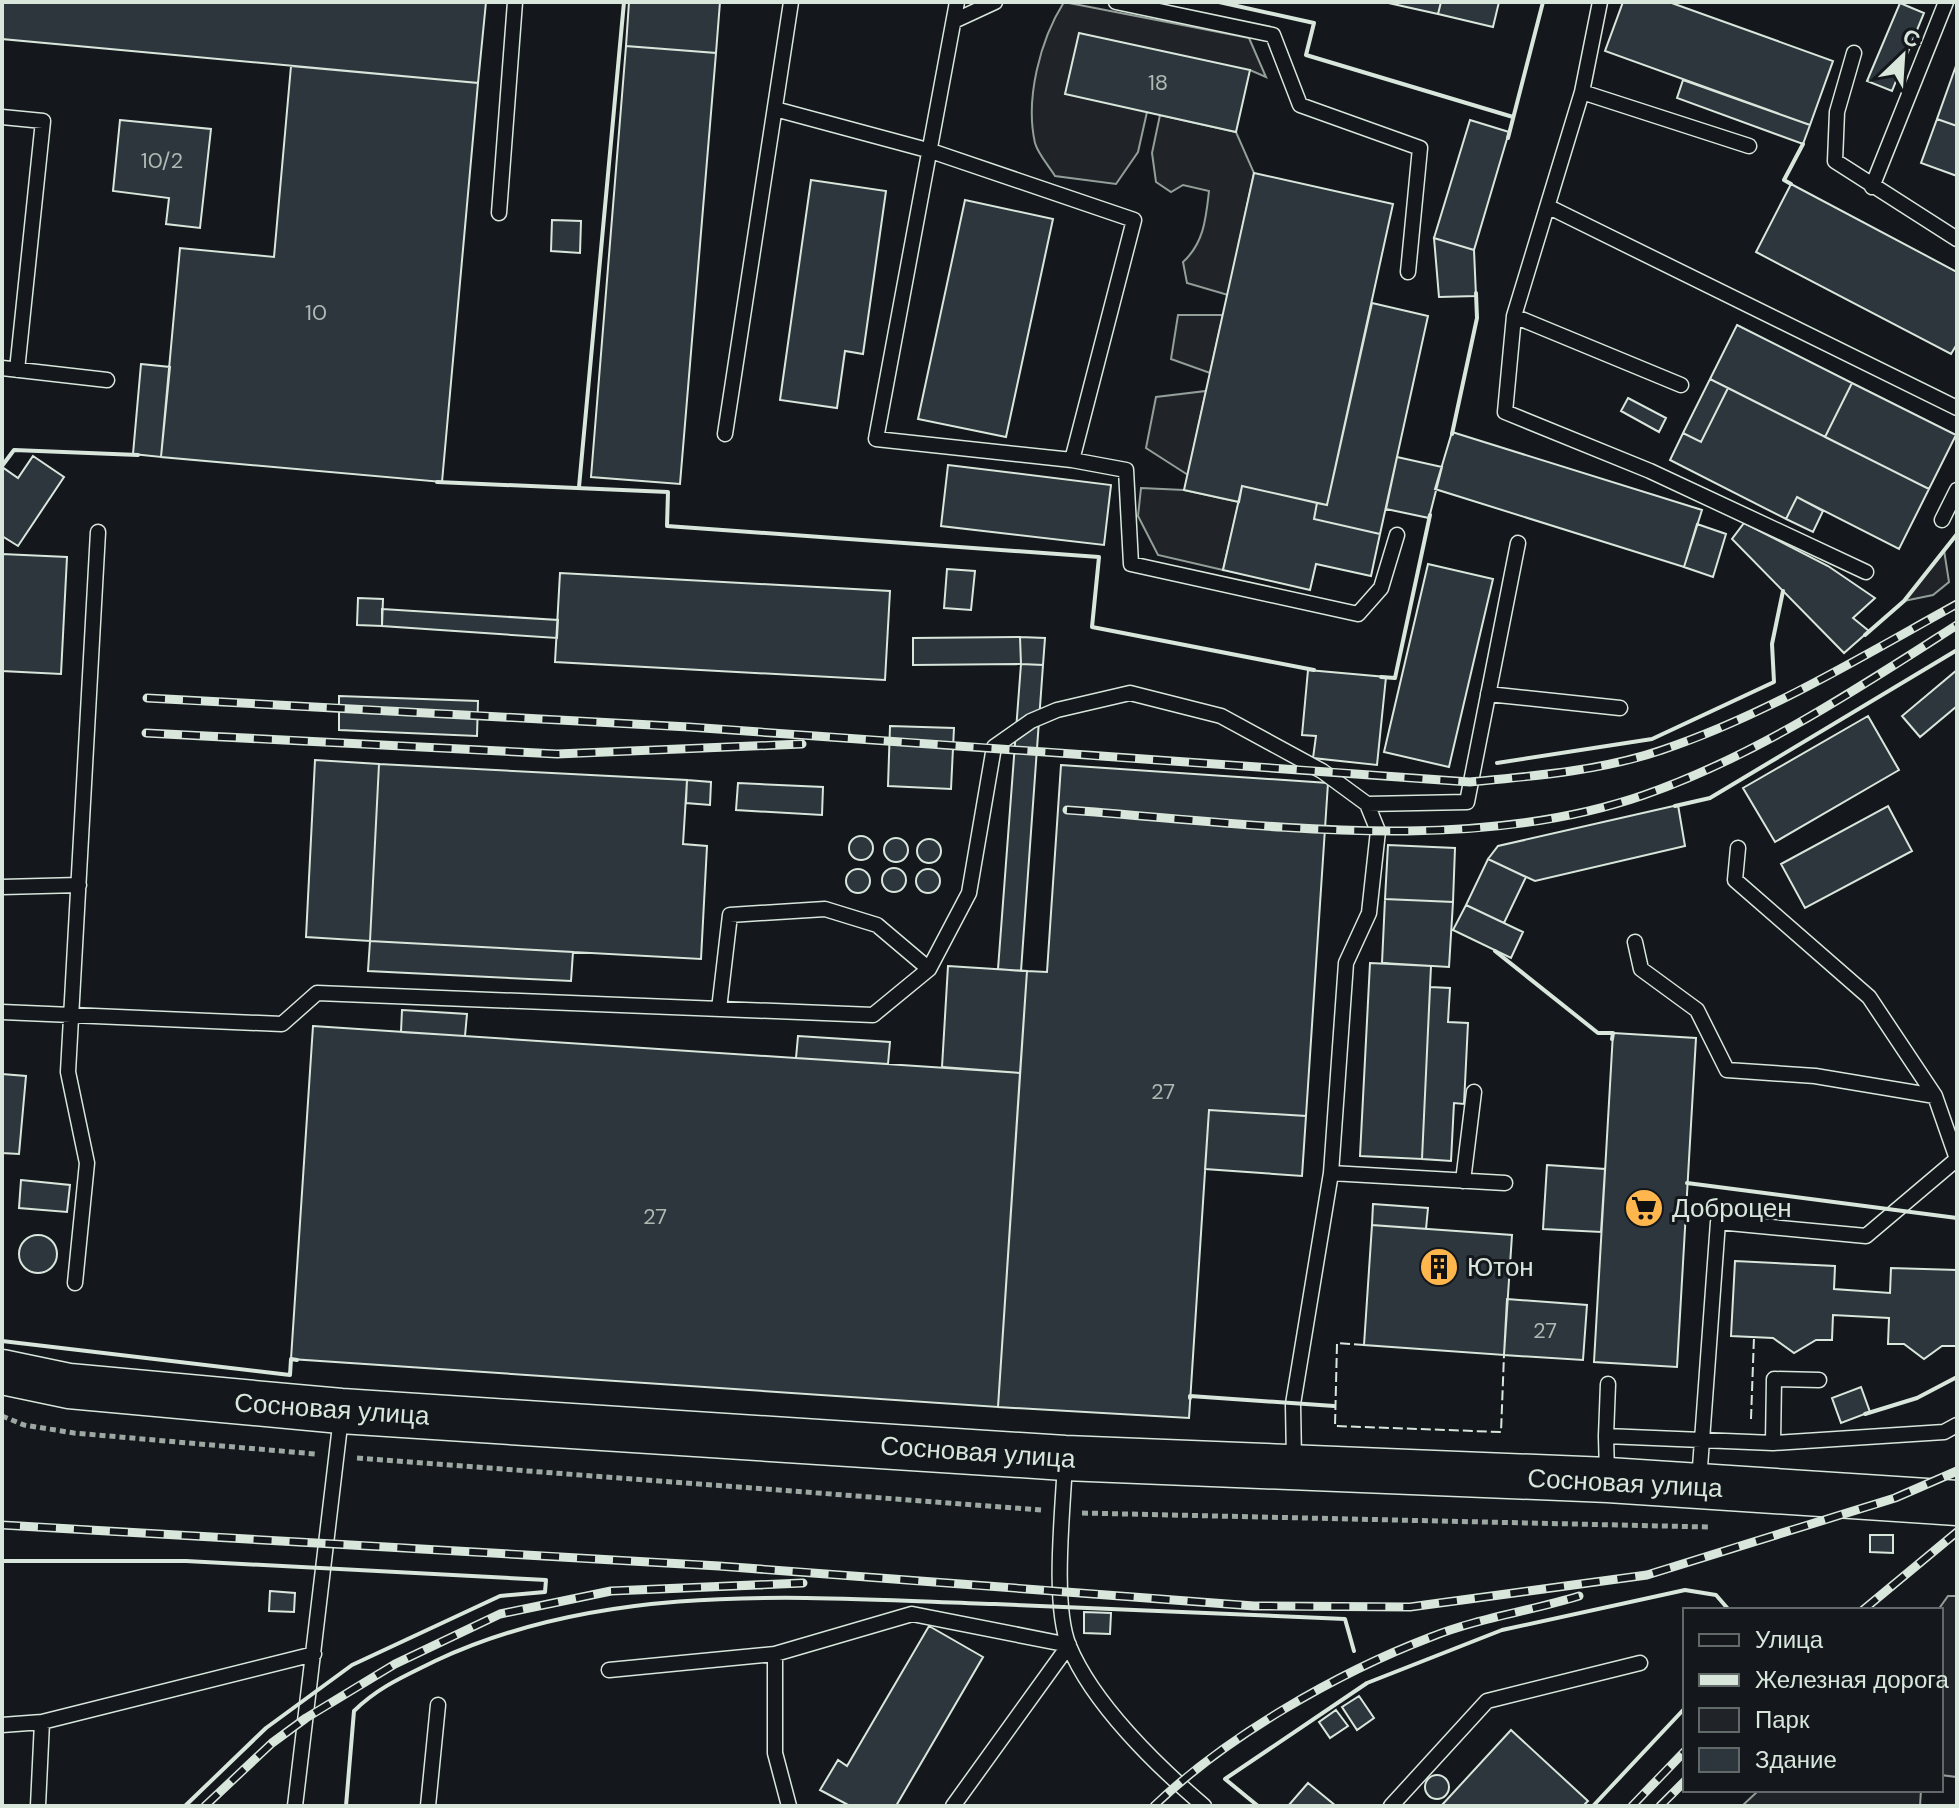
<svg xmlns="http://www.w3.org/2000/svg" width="1959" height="1808" viewBox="0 0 1959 1808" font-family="'DM Sans',sans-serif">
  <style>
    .green { fill: #202428; stroke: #939e99; stroke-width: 2 }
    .building { fill: #2c363c; stroke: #d8e6dc; stroke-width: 2 }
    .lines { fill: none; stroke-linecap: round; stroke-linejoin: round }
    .service-casing { stroke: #d8e6dc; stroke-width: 17 }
    .primary-casing { stroke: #d8e6dc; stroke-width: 47 }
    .path { stroke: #9da8a2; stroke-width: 5; stroke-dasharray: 6 4; stroke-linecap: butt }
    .service { stroke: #14181c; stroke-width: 14 }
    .primary { stroke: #14181c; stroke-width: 44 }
    .rail-casing { stroke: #d8e6dc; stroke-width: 9 }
    .rail { stroke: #14181c; stroke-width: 6; stroke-dasharray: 18; stroke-linecap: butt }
    .fence { stroke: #d8e6dc; stroke-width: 2; stroke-dasharray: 10 4; stroke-linecap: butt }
    .wall { stroke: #d8e6dc; stroke-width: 4 }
    .labels { text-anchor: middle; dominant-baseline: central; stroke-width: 6; stroke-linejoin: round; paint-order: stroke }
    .number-label { font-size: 22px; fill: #adbab4 }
    .poi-label { font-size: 26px; fill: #d8e6dc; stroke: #14181c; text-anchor: start }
    .street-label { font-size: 26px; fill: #d8e6dc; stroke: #14181c }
  </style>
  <rect width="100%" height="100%" fill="#14181c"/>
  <path class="green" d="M1064,2L1249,38L1266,77L1250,70L1147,112L1138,152L1116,184L1055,176C1049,166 1038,154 1035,143C1025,99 1040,40 1064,2Z
    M1160,115L1236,132L1254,173L1228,295L1187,283L1183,262C1204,243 1206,218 1209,191L1183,185L1171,192L1156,182L1152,153Z
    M1178,315H1223L1210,373L1171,359Z
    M1206,391L1188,475L1146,448L1156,397Z
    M1141,488L1184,490L1239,502L1223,570L1158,555L1138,516Z
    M1944,550L1949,582L1933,595L1904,601Z
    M1948,1596H1957V1777L1941,1775V1610H1938Z
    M1759,1790H1921L1920,1806H1742Z"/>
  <path class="building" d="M2,2H486L478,83L2,39Z
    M629,2H720L716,53L626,46Z
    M1384,2H1441L1438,14Z
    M1441,2H1499L1493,27L1438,14Z
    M1623,2H1669L1833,61L1810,125L1605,51Z
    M1900,3L1924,13L1892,91L1867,81Z
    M1079,33L1250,70L1236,132L1065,94Z
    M626,46L716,53L680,484L591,477Z
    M1957,63V126L1937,119Z
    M291,66L478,83L442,482L161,457L180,248L274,257Z
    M1683,80L1810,125L1803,144L1677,98Z
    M1937,119L1957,126V176L1921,163Z
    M120,120L211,129L200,228L166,224L169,198L113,191Z
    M1470,120L1509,132L1474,250L1434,238Z
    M1254,173L1393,204L1327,505L1242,486L1239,502L1184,490Z
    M811,180L886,191L863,354L845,351L837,408L780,400Z
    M1791,184L1957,272V344L1951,354L1756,252Z
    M965,200L1053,219L1006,437L918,419Z
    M552,220L581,221L580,253L551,251Z
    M1434,238L1474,250L1476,296L1439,297Z
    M1372,303L1428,316L1380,534L1314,519L1317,503L1327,505Z
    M1737,325L1852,383L1825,437L1710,379Z
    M141,364L170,367L161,457L133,454Z
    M1710,379L1728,388L1701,442L1683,433Z
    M1852,383L1956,435L1929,489L1825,437Z
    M1728,388L1929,489L1899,549L1797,497L1786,519L1670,460L1683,433L1701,442Z
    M1628,398L1666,418L1659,432L1621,411Z
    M1452,432L1702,510L1684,567L1435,489Z
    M33,456L64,477L18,546L2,536V467L18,478Z
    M1397,457L1442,467L1429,518L1386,509Z
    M948,465L1111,485L1104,545L941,526Z
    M1242,486L1317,503L1314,519L1380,534L1371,576L1316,564L1310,590L1223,570Z
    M1797,497L1823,511L1813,532L1786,519Z
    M1744,523L1828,566L1875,598L1853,618L1869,631L1844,653L1732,539Z
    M1697,524L1726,534L1713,577L1684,567Z
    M2,554L67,557L61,674L2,671Z
    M1428,564L1493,579L1449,767L1384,752Z
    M947,569L975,571L971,610L944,608Z
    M560,573L890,591L885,680L555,662Z
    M358,598L383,599L382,626L357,625Z
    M382,609L558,620L557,638L382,626Z
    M1020,637L1021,664L913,665V638Z
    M1020,637L1045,638L1043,665L1021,664Z
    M1021,664L1043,665L1021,971L998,969Z
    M1308,670L1386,677L1377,765L1313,758L1316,736L1302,735Z
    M1957,670V706L1920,737L1902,716Z
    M339,696L478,701L477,736L339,730Z
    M1868,716L1899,770L1775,842L1743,788Z
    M890,726L954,728L951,789L888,786Z
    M315,760L379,764L370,941L306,937Z
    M379,764L687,780L683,844L707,846L701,959L370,941Z
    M1061,765L1328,783L1306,1116L1209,1110L1189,1418L998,1407L1027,971L1047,972Z
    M687,780L711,782L710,805L686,803Z
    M738,783L823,787L822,815L736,810Z
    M1678,805L1685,846L1535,881L1488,859L1498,846Z
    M1888,806L1912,851L1805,908L1781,864Z
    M849 848a12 12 0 1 1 24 0a12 12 0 1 1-24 0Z
    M884 850a12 12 0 1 1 24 0a12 12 0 1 1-24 0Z
    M917 851a12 12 0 1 1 24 0a12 12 0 1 1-24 0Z
    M1388,845L1455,848L1453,902L1385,899Z
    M1488,859L1526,877L1504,923L1466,905Z
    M882 880a12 12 0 1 1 24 0a12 12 0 1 1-24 0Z
    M846 881a12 12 0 1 1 24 0a12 12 0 1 1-24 0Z
    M916 881a12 12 0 1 1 24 0a12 12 0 1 1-24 0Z
    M1385,899L1453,902L1449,967L1382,963Z
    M1466,905L1523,932L1511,958L1453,930Z
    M370,941L573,952L571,981L368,971Z
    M1370,963L1431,966L1422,1159L1360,1156Z
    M948,966L1027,971L1020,1073L942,1067Z
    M1430,987L1450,988L1448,1022L1468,1023L1464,1104L1454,1103L1451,1161L1422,1159Z
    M402,1010L467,1014L465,1036L401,1032Z
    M313,1026L1020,1073L998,1407L291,1359Z
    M1613,1033L1696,1038L1677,1367L1594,1362Z
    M798,1036L890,1042L888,1064L796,1058Z
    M2,1074L26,1076L19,1154L2,1153Z
    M1209,1110L1306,1116L1302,1176L1205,1169Z
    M1547,1165L1605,1169L1601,1232L1543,1229Z
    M21,1180L70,1185L67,1212L19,1208Z
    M1373,1204L1428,1208L1426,1229L1372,1225Z
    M1372,1225L1512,1235L1504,1355L1364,1345Z
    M19 1254a19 19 0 1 1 38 0a19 19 0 1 1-38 0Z
    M1735,1261L1835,1266L1834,1289L1890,1293L1891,1268L1957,1270V1346H1942L1924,1359L1904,1344H1888L1889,1318L1833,1315L1832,1340H1816L1794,1353L1773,1338L1731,1336Z
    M1507,1299L1587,1305L1583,1360L1504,1355Z
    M1861,1387L1870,1412L1841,1423L1832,1398Z
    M1870,1535H1893V1553L1870,1552Z
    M270,1591L295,1593L294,1612L269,1611Z
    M1084,1612L1111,1613L1110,1634L1084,1633Z
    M929,1626L983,1657L896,1806H850L820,1790L838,1760L847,1766Z
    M1359,1696L1374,1718L1357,1730L1342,1707Z
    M1336,1710L1348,1726L1330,1738L1319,1722Z
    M1511,1730L1588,1801L1583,1806H1441Z
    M1425 1787a12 12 0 1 1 24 0a12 12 0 1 1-24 0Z
    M1308,1783L1336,1806H1288Z"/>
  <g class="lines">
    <g class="service-casing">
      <path id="service" d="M1116,2L1273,35L1300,105L1420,148L1408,272
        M1600,2L1582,92L1514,316L1505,412L1650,471L1866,572
        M954,21L995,2
        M1854,53L1837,112L1835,161L1957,239
        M1582,92L1749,146
        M775,109L931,151L1134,220L1072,460L876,439L957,2
        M2,117L43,121L17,370
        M1872,187L1946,2
        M1549,207L1957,408
        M499,213L515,2
        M1514,316L1681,385
        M2,368L107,380
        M725,434L791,2
        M1072,460L1126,470L1131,564L1358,614L1381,588L1397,535
        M1942,520L1957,490
        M1488,694L1620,708
        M1367,804L1467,802L1518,543
        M1738,848L1735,880L1869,997L1935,1096L1957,1159
        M2,887L79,885
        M1635,942L1641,969L1697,1010L1727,1070L1815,1076L1935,1096
        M719,1009L730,915L825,909L877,925L929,969
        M2,1012L282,1024L317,993L873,1015L929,969L969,893L994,747L1031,721L1057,710L1130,693L1221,716L1322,771L1367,804L1378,831L1369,913L1346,963L1331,1173L1293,1404L1294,1461
        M1331,1173L1505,1183
        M1463,1181L1474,1092
        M75,1283L87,1163L68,1072L98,532
        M1606,1436L1608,1384
        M1773,1443L1774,1379L1819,1380
        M1065,1462C1063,1510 1052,1604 1069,1646C1093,1704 1157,1766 1204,1806
        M1607,1475L1606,1436L1773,1443L1944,1432L1957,1425
        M1699,1481L1718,1222L1866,1236L1957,1159
        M775,1654V1753L789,1806
        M609,1670L775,1654L912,1614L1069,1645L953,1806
        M2,1725L42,1722L314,1654
        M38,1806L42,1722
        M295,1806L341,1417
        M428,1806L438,1705
        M1391,1806L1487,1701L1640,1663"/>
    </g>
    <g class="primary-casing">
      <path id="primary" d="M2,1372L69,1386L341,1411L1065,1458L1608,1480L1957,1503"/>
    </g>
    <path class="path" d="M2,1416L24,1425L74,1433L315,1454
      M357,1458L1041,1510
      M1082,1513L1708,1527"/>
    <use href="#service" class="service"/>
    <use href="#primary" class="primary"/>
    <g class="rail-casing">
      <path id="rail" d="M147,698L689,727L1470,782C1535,776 1600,771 1662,750C1766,715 1861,657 1957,604
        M146,733L557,754L802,744
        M1067,810C1253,823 1465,857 1644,795C1756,756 1857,689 1957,625
        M2,1525L719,1566L1254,1606L1410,1607L1647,1575L1895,1498L1957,1471
        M1863,1610L1957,1532
        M205,1806L272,1743L306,1718L395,1664L500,1614L611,1591L803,1583
        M1154,1806C1227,1736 1337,1673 1431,1637C1478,1618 1531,1611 1579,1596
        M1632,1806L1685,1751
        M1660,1806L1685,1781"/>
    </g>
    <use href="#rail" class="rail"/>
    <path class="fence" d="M1364,1345L1337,1343L1335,1426L1501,1432L1504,1355
      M1751,1419L1754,1337"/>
    <path class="wall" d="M1219,2L1314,23L1306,55L1513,117
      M1508,138L1543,2
      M1791,184L1784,180L1803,144
      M1452,434L1477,318L1476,293
      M2,466L14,450L138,455
      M437,482L668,492L667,526L1099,557L1092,627L1314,670
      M579,487L624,2
      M1865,635L1904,601L1957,534
      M1381,677L1395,678L1430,515
      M1497,763L1652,739L1774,682L1772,644L1783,591
      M1675,806L1710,798L1957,650
      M1495,951L1598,1033H1613L1612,1039
      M1687,1183L1957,1218
      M2,1341L290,1375L291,1359L297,1360
      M1190,1398V1396L1334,1406
      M1865,1414L1917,1398L1957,1377
      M2,1561H186L546,1580L545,1592L500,1596L352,1665L266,1728L185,1806
      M346,1806L354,1711C378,1687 405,1676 435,1661C609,1579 809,1598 995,1604C1112,1609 1228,1614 1345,1619L1354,1651
      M1258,1806L1225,1779L1367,1683L1502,1630L1685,1590L1716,1595L1729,1610
      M1593,1806L1685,1708"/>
  </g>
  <defs>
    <g id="supermarket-disc" transform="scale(2)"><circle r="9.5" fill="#ffb74d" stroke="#14181c"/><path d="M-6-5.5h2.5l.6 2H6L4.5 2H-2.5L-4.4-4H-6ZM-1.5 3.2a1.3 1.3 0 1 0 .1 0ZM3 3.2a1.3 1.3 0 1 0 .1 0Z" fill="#111"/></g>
    <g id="building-disc" transform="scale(2)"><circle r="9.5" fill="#ffb74d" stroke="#14181c"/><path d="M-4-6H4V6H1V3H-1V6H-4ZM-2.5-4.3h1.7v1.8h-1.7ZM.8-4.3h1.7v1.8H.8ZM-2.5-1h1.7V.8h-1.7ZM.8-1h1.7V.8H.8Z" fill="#111"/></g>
  </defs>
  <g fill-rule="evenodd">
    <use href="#supermarket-disc" x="1644" y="1208"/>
    <use href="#building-disc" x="1439" y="1267"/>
  </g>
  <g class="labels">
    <g class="number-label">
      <text x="1158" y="82">18</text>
      <text x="162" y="160">10/2</text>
      <text x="316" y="312">10</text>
      <text x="1163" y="1091">27</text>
      <text x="655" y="1216">27</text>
      <text x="1545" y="1330">27</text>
    </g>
    <g class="poi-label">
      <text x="1672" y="1208">Доброцен</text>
      <text x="1467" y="1267">Ютон</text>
    </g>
    <g class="street-label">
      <text transform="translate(332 1409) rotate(4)">Сосновая улица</text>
      <text transform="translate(978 1452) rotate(4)">Сосновая улица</text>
      <text transform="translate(1625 1483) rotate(3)">Сосновая улица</text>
    </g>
  </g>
  <rect width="1959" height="1808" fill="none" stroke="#d8e6dc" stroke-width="8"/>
  <rect x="1683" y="1608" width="260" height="184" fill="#14181c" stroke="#626a69" stroke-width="2"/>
  <rect x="1699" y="1634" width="40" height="12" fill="#14181c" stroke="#626a69" stroke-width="2"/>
  <text x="1755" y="1648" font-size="24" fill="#d8e6dc">Улица</text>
  <rect x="1699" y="1674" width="40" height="12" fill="#d8e6dc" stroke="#626a69" stroke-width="2"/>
  <text x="1755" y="1688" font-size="24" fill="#d8e6dc">Железная дорога</text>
  <rect x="1699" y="1708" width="40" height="24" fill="#202428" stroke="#626a69" stroke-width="2"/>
  <text x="1755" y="1728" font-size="24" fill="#d8e6dc">Парк</text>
  <rect x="1699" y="1748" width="40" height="24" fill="#2c363c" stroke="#626a69" stroke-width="2"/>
  <text x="1755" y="1768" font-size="24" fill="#d8e6dc">Здание</text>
  <g transform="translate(1903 56) rotate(25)" stroke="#14181c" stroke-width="6" paint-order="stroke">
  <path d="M0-6L14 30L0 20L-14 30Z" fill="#d8e6dc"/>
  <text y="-12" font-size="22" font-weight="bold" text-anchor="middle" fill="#d8e6dc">С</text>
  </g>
</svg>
